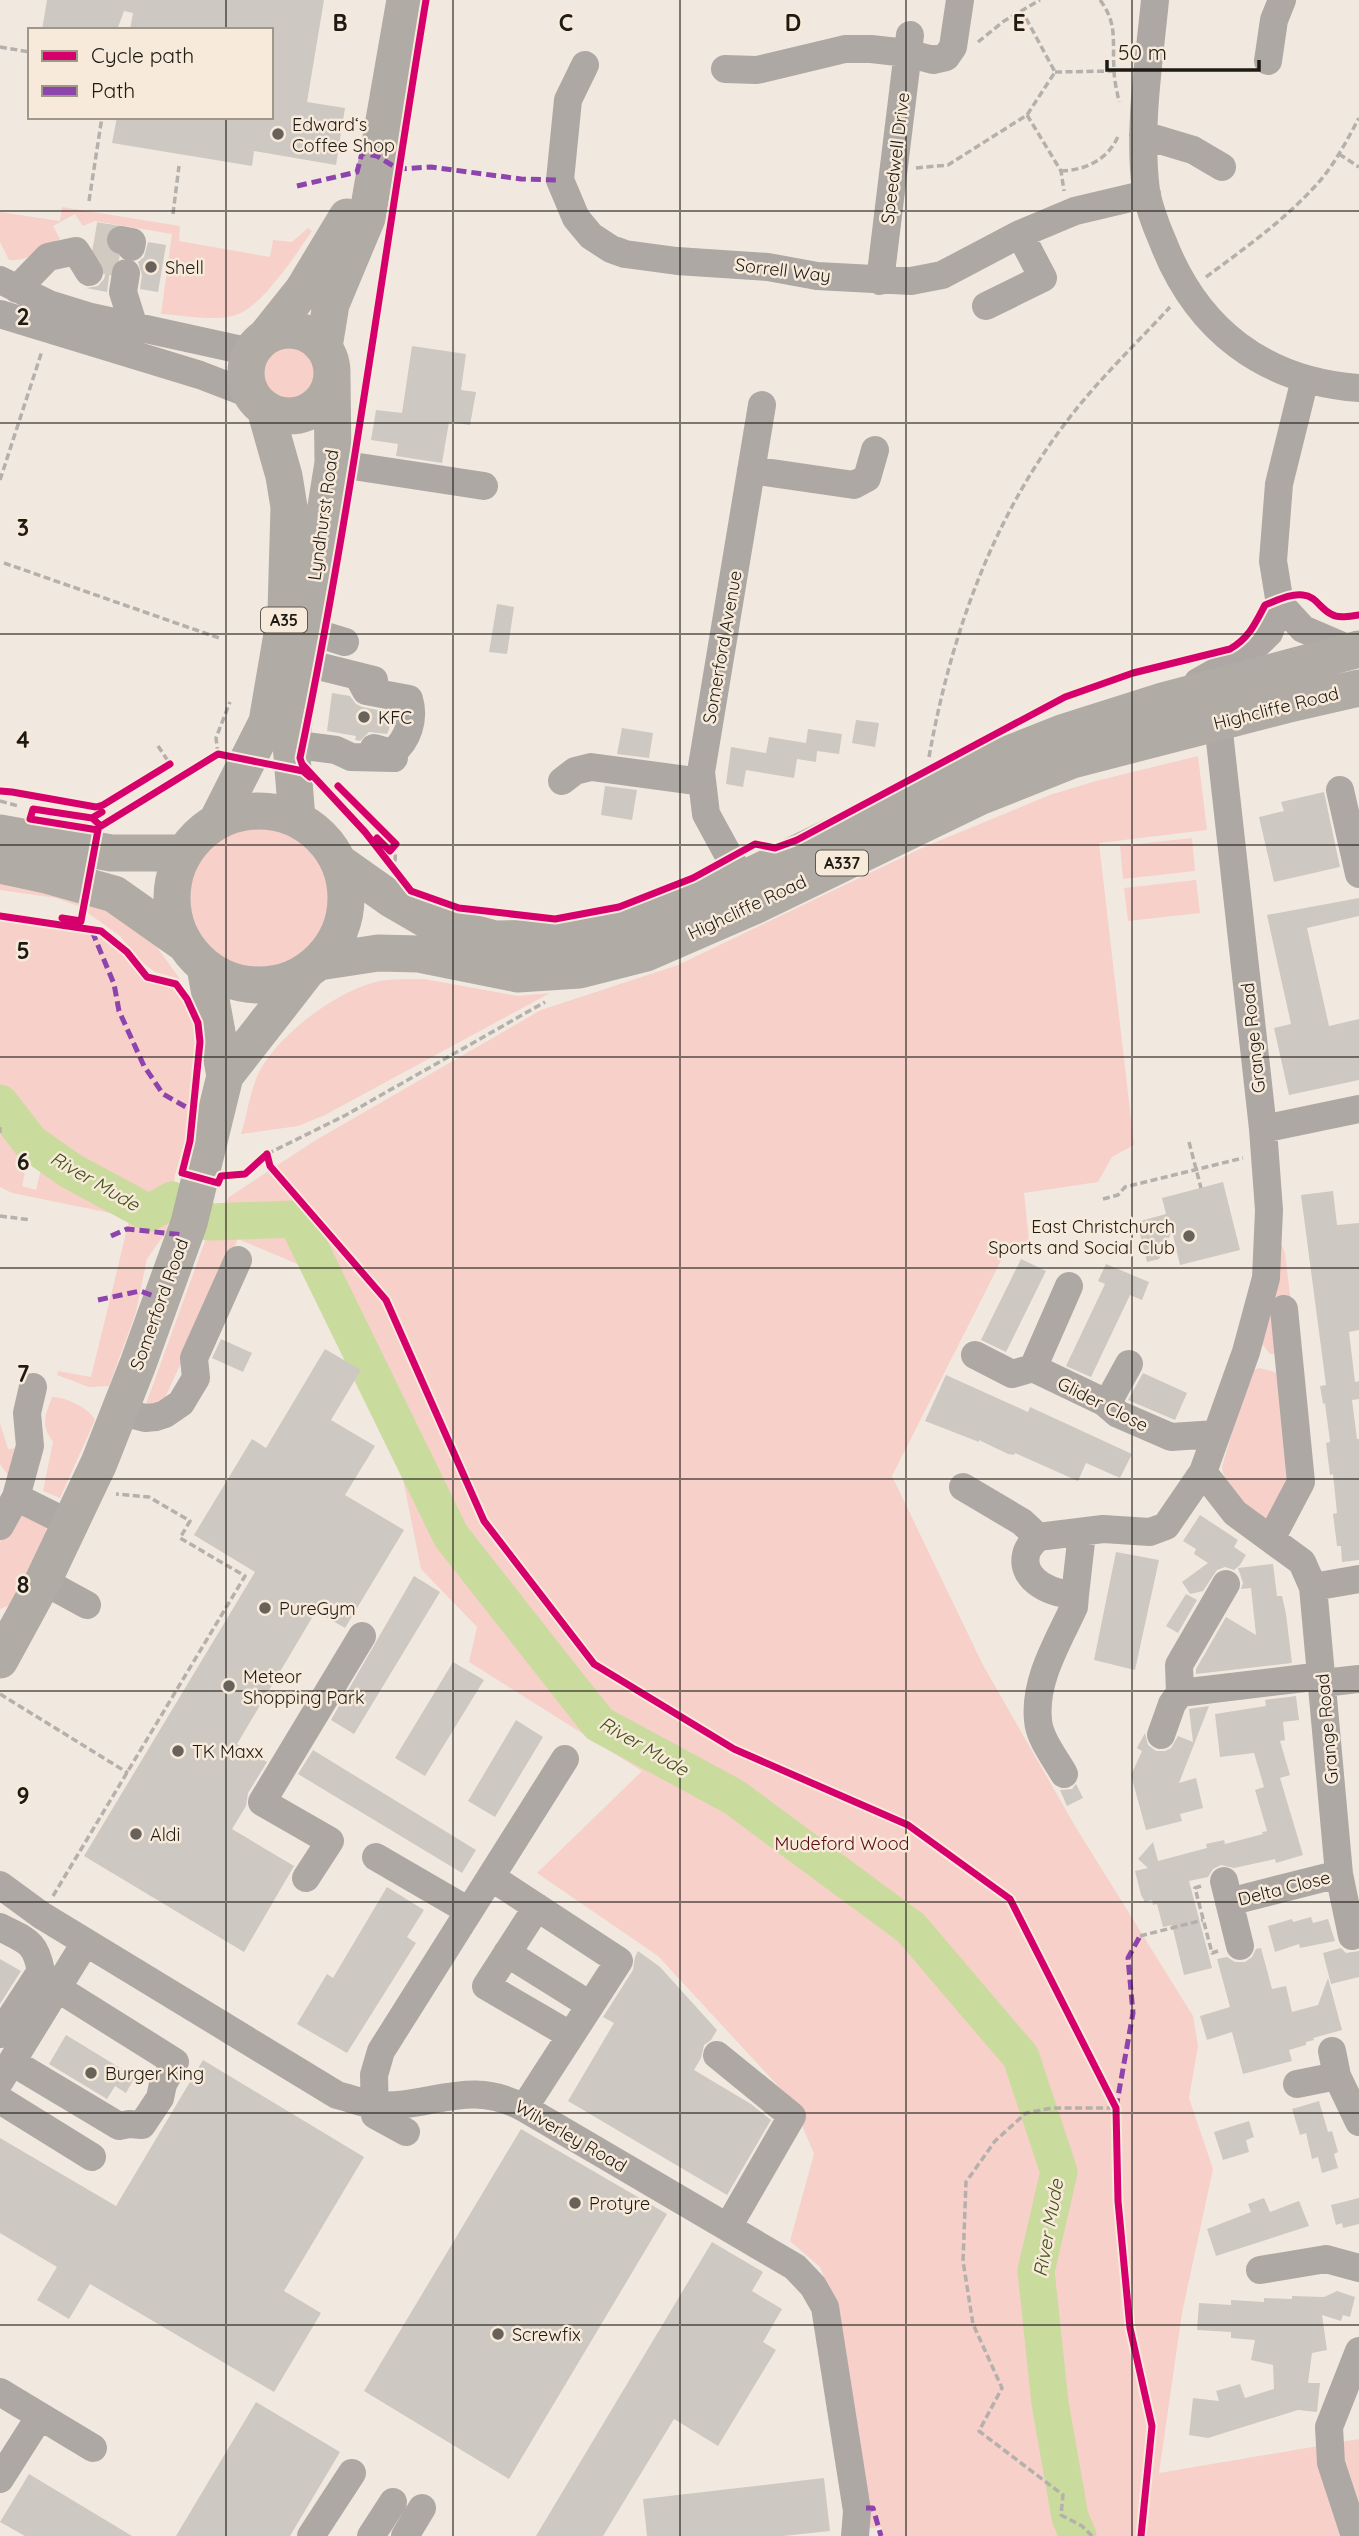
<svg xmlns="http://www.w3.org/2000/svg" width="1359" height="2536" viewBox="0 0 1359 2536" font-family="Quicksand,sans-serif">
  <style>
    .green { fill: #f6d0c9; fill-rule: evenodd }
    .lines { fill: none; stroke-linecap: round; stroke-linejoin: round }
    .river { stroke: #cadb9e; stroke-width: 37 }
    .building { fill: #cdc8c1 }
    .minor-tunnel { stroke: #d1cac1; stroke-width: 28; stroke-dasharray: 28 14; stroke-linecap: butt }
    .path { stroke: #b5b0ac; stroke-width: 3.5; stroke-dasharray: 7 3.5; stroke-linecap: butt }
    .minor { stroke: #ada8a4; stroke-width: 28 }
    .major { stroke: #b0aba5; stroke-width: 37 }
    .quiet { stroke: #8e44ad; stroke-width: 5; stroke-dasharray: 10 5; stroke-linecap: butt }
    .cycleway-casing { stroke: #f7eada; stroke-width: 11 }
    .cycleway { stroke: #d6006c; stroke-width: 7 }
    .grid { fill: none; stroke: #1e1a14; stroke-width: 2; stroke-opacity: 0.55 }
    .poi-dot { fill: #68625b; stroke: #f7eada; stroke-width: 2.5 }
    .labels { text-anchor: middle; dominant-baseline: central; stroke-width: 5; stroke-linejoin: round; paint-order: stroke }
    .shield { fill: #f7eada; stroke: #5f584f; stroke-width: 2 }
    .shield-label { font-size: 16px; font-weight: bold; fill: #1e1a14 }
    .poi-label { font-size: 18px; fill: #1e1a14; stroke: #f7eada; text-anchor: start }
    .street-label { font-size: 18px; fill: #1e1a14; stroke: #f7eada }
    .park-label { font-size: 18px; fill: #5c0910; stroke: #f7eada }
    .water-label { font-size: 19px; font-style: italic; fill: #415116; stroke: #f7eada }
    .grid-label { font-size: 23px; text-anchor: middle; font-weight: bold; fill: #1e1a14; stroke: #f7eada; stroke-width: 5; stroke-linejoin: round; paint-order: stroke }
  </style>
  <rect width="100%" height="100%" fill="#f1e9e0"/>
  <path class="green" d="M62,207L180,226L179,241L270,257L273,240L292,242L308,228L312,231C296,254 262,307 236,315C214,322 184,315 161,314L172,234L95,221L83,226L75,214L53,226L60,239C45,248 27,262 9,260L0,242V212L60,221Z
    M258 371a30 30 0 1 1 60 0a30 30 0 1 1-60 0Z
    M1198,756L1207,830L1099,843L1134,1145L1112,1157L1098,1182L1024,1193L1030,1250L1007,1249L892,1476L983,1665L1075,1826L1193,2016L1198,2046L1189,2098L1213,2169L1182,2313L1159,2473L1359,2439V2536H881L882,2527L870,2528L836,2305L820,2267L790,2241L814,2154L792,2101L658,1956L537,1873L642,1771L469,1662L477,1627L421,1569L402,1474L365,1375L307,1268L238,1239L163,1402L146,1404L208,1233L229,1197L316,1140L541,1010L678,965L924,847L1050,795L1096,781Z
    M185 899a74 74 0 1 1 148 0a74 74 0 1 1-148 0Z
    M1192,838L1195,871L1123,879L1120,846Z
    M0,874L82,891L154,943L180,979L155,972L143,963L120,936L78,906L56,898L0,890Z
    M1196,880L1200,913L1128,921L1124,888Z
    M0,920L101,935L125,954L144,981L174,988L184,1001L193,1024L195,1042L185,1141L175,1175L168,1229L147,1259L136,1312L109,1386L89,1387L57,1375L58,1371L91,1377L130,1217L12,1193L0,1187ZM31,1143L45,1153L36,1190L22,1186Z
    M424,979L518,996L550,993L325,1115L298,1126L241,1134C247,1115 250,1091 259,1072C278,1035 335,992 376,982C390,978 409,980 424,979Z
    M1280,1241L1285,1253L1291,1303L1275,1354H1270L1260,1341Z
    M1259,1368L1275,1372L1282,1383L1293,1474L1267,1522C1247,1509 1225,1491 1222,1467L1248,1377L1251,1371Z
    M52,1397C66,1397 89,1408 95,1420L60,1498L43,1491L53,1442C40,1424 45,1417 52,1397Z
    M0,1423L8,1449L19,1448L11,1480L0,1464Z
    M23,1515L46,1524L47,1537L12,1604L0,1609V1541L16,1519Z"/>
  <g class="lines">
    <path class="river" d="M0,1103L31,1143L71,1171L149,1213L172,1200L209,1222L296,1219L451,1536L599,1724L734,1797L911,1928L1021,2057L1059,2172L1036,2271L1050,2403L1070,2517L1078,2536"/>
  </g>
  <path class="building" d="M47,0H324L307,102L345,108L336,165L254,151L252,166L112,143L117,117H271V30H130L133,13L124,11L117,30H42Z
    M97,226L110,228L105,236V245L110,252L119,258L113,263L110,270L107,292L86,288L98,286L104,279L106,272L103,263L93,247Z
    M148,242L166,245L158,292L140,289L142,275L138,262L144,257Z
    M412,346L466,354L461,390L476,392L470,425L449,422L442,463L396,456L398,444L371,440L376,410L402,413Z
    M497,604L514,607L507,654L489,652Z
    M332,693L350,696L356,704L362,707L394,713L388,732L387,734L369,732L360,741L355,740L356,736L327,731Z
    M856,720L879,723L875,747L852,743Z
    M622,728L653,733L649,758L617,754Z
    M808,729L842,734L839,754L817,751L816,762L797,759L794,778L746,770L743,787L726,784L731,747L766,753L769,737L806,743Z
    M605,786L637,790L632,820L601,815Z
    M1324,792L1340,867L1274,882L1259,817L1284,811L1281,802Z
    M1359,898V916L1307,928L1329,1026L1359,1019V1080L1289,1095L1274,1028L1291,1024L1267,915Z
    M1223,1182L1240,1250L1180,1265L1172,1231L1159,1259L1147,1262L1137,1222L1166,1214L1162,1198Z
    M1333,1191L1337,1225L1359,1223V1330L1349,1332L1355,1382L1359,1381V1399L1352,1400L1357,1439H1359V1560L1342,1562L1341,1546H1337L1333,1514L1337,1513L1333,1474L1330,1475L1326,1443L1330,1442L1325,1403L1323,1404L1320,1386L1326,1385L1301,1195Z
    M1021,1259L1046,1271L1006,1352L981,1340Z
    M1106,1264L1149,1282L1142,1300L1130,1295L1091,1377L1066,1366L1105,1284L1098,1281Z
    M221,1339L252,1353L243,1372L212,1358Z
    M325,1349L361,1370L331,1420L375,1446L345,1495L404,1530L345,1628L316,1611L237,1744L267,1762L248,1793L246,1806L232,1829L294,1866L244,1952L84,1856L255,1572L194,1535L252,1439L266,1448Z
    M1143,1373L1187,1393L1175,1420L1128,1400Z
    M946,1375L1028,1412L1030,1407L1132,1454L1120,1478L1086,1463L1078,1481L1015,1453L1014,1455L1008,1454L979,1440V1442L925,1421Z
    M1200,1515L1238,1540L1234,1547L1246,1555L1240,1565L1234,1570L1225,1567L1217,1570L1203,1591L1190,1594L1182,1582L1208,1563L1194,1554L1196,1549L1183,1541Z
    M1116,1552L1159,1560L1135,1670L1094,1660Z
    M1273,1564L1277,1596H1282L1286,1614L1292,1663L1196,1674V1669L1226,1617L1256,1635L1251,1588L1241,1589L1243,1583L1238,1568Z
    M414,1576L440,1592L354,1734L331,1720Z
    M1186,1594L1197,1600L1178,1633L1166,1626Z
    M453,1662L484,1680L425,1776L395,1758Z
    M1296,1696L1299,1720L1283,1722L1285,1740L1280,1741L1290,1775L1280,1778L1303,1855L1276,1863L1275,1859L1234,1868L1221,1865L1213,1869L1208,1877L1189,1881L1212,1968L1184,1975L1172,1925L1163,1927L1157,1904L1153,1905L1152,1900L1145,1902L1141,1895L1135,1871L1148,1868L1138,1859L1153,1842L1158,1861L1207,1848L1206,1844L1224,1840L1225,1844L1263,1834L1262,1832L1267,1831L1255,1790L1264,1787L1254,1753L1220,1757L1215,1714L1266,1706L1265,1700Z
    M1209,1706L1179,1783L1196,1778L1203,1808L1180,1814L1182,1821L1146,1830L1131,1775L1142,1751L1137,1748L1145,1733L1148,1745L1156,1751H1165L1171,1748L1178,1736L1193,1742L1189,1709Z
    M516,1720L543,1737L495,1817L468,1801Z
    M313,1750L476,1850L462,1873L298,1774Z
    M1076,1784L1083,1798L1067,1806L1060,1790L1072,1789Z
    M387,1887L424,1910L407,1937L416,1943L347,2053L297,2024L327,1974L333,1978Z
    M1311,1917L1313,1923L1328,1919L1335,1941L1300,1948L1299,1944L1275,1952L1268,1926L1292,1919L1293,1922Z
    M1261,1948L1272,1989L1286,1986L1292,2012L1318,2005L1328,1978L1342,2030L1313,2038L1314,2040L1306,2042V2045L1289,2050L1292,2061L1243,2074L1232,2032L1207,2040L1200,2016L1230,2007L1217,1959L1227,1957L1235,1962H1245L1252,1957L1256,1949Z
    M1341,1948L1346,1953L1359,1951V1977L1331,1984L1323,1953Z
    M638,1951L660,1967L717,2030L711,2040L704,2045L701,2058L694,2070L751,2104L771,2120L727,2195L568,2101L614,2023L603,2017L633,1970L635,1957Z
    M0,1959L21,1971L0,2004Z
    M66,2035L135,2077L126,2093L115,2086L107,2099L49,2064Z
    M203,2060L364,2157L284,2291L321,2313L274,2392L90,2284L69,2319L37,2300L57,2267L0,2233V2138L116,2206Z
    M1319,2101L1328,2132L1332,2131L1338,2152L1334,2154L1338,2168L1322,2173L1318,2157L1312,2159L1306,2133L1300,2135L1292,2109Z
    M1249,2121L1254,2137L1246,2140L1249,2152L1223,2160L1214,2132Z
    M521,2129L667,2214L509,2479L364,2391Z
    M1264,2198L1270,2212L1299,2201L1309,2226L1216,2256L1207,2229L1251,2212L1248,2204Z
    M1359,2198V2224L1343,2228L1342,2223L1336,2225L1331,2205Z
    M712,2242L763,2272L752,2291L782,2309L763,2342L776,2350L718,2446L674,2419L603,2536H536Z
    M1337,2291L1355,2297L1350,2317L1343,2315L1341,2321L1322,2315L1327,2350L1312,2353L1308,2383H1320L1317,2412L1298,2410L1208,2438L1189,2435L1193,2398L1219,2401L1216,2391L1240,2384L1245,2398L1274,2389L1273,2365L1251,2360L1255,2340L1231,2338V2332L1197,2330L1199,2303L1231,2305V2300L1264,2302V2298L1292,2299V2296L1324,2297Z
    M256,2402L340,2452L290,2536H176Z
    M29,2474L132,2536H25L0,2522Z
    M824,2478L830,2531L783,2536H647L643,2499Z"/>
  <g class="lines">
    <path class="minor-tunnel" d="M95,236L121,240
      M91,258L128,264"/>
    <path class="path" d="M1100,0C1118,24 1112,41 1114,69C1114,80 1117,91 1119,102
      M978,42L1004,21L1040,0
      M0,47L30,52
      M1055,72L1113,71
      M1027,115L1061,171L1064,191
      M113,117L116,119
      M1339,154L1359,167
      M916,168L948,165L1027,115L1055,72L1022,11
      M1061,171C1087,170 1109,159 1119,134
      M89,201L102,117
      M173,214L179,166
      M1206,277C1245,248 1285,220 1318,183C1335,164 1347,140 1359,118
      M0,480L42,351
      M4,563L219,638
      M158,746L170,764
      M218,754L216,738L230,702
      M929,757C951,634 993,516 1070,417C1100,378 1137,343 1170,307
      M0,801L18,806
      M396,844L395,862L397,870
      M0,1127V1133
      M1189,1142L1201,1188
      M267,1154L346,1115L545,1002
      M1103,1199L1118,1195L1125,1187L1243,1158
      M0,1216L31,1220
      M0,1694L128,1773
      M1201,1886L1195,1888L1212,1953L1218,1951
      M53,1896L245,1576L180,1538L190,1521L149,1497L116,1494
      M1140,1936L1203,1920
      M1092,2536L1082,2526L1061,2515L1063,2495L979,2431L1002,2388L973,2324L963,2261L966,2182L995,2141L1026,2113L1052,2108H1116"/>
    <path class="minor" d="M1155,0C1149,63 1138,128 1146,191C1149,207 1156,226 1163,242C1197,330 1264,381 1359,388
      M1268,61L1274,20L1282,0
      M585,65L568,100L560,180L576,218L591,236L611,249L625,254L677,261L768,267L817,276L911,281L942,275L1020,234L1075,211L1147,194
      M725,69L757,70L845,49H871L907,53L933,60L946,57L953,47L960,0
      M1143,135L1193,150L1222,167
      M121,240L132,242L131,247
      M126,273L123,292L134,327
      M0,280L49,304L91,317L251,352
      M880,281L910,35
      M17,289L48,257L76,251L89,272
      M986,306L1043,278L1020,234
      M0,314L200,375L252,395
      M333,463L484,486
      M751,470L854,485L867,478L875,450
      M1280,604L1303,629L1352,650
      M306,630L345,642
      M302,662L374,680
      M358,676L366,691L409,699C415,719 408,740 392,753L374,748
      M1198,682L1246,655L1269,633L1280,604L1273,561L1279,484L1305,379
      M1218,723L1263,1129L1269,1210L1266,1278L1246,1352L1203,1472L1235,1513L1302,1562L1313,1587L1339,1874L1352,1936
      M291,744L336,750L351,757L394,758
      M562,781L575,771L591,767L702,782
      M1340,790L1359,874
      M742,880L706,814L701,772L762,405
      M1263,1129L1359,1109
      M975,1355L1012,1374L1033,1368L1104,1402L1118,1414L1171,1437L1216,1434
      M1033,1368L1069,1286
      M1107,1404L1129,1364
      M118,1411L145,1418L156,1417L165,1414L181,1403L196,1378L194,1358L238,1260
      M963,1487L1022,1522L1038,1537
      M16,1497L70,1524
      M0,1526L16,1497L30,1446L27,1413L33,1387
      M1082,1533L1075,1595C1056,1595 1020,1582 1026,1555C1027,1548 1033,1542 1038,1537L1103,1529L1150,1532L1166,1526L1203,1472
      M1271,1539L1301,1482L1284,1309
      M43,1581L87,1605
      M1313,1587L1359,1579
      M1323,1683L1359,1679
      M1180,1693L1179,1665L1226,1584
      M1161,1735L1172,1704L1180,1693L1322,1676
      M1064,1774C1055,1758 1039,1738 1038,1720C1034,1680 1058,1642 1074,1607L1075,1595
      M376,1857L469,1911
      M491,1877L619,1961L524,2108
      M306,1878L330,1841L262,1802L362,1636
      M1224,1881L1240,1946
      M0,1885L41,1915L337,2095C349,2098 362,2103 374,2105C429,2110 468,2077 524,2108L795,2267L813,2286L825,2307L857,2511L855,2536
      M1229,1902L1339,1874
      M537,1907L486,1986L570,2035
      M0,1927C26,1941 35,1940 41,1971L0,2034
      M507,1953L590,2005
      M1332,2051L1337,2076L1359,2122
      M717,2055L792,2116L728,2227
      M12,2062L119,2126L129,2124L142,2125L160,2098L163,2084L175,2062L57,1988
      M0,2081L85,1943
      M1297,2084L1337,2076
      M0,2100L92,2157
      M406,2132L375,2115L374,2075L381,2051L565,1759
      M1260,2270L1326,2259L1359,2268
      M0,2392L93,2448
      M0,2479L40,2416
      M311,2536L352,2473
      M371,2536L393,2502
      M405,2536L422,2508
      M1355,2536L1331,2463L1329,2427L1359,2351"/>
    <path class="major" d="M246 373a43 43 0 1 1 86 0a43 43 0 1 1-86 0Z
      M267,335L303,290L347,217
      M324,347L331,304L367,218L405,0
      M172 898a87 87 0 1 1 174 0a87 87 0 1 1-174 0Z
      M297,819L291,744L306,630L333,463L332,377
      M217,821L267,722L286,611L289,507L284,476L265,409
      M0,833L111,853H184
      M340,863L391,899L429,921L495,939L562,938L630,927L742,880L966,771L1062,733L1163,701L1359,649
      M0,865L46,875L114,894L185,944
      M319,962L378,953L419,954L518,974L579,970L646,953L754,906L979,797L1072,760L1285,705L1359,688
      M225,1076L306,972
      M0,1660L43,1581L99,1463L138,1364L189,1223L225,1076L205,967"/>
    <path class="quiet" d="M297,186L357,172L362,153L377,156L398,169L431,167L521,179L560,180
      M92,931L114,984L119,1011L144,1066L163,1094L193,1111
      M111,1236L127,1229L184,1235
      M98,1300L140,1291L162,1299
      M1116,2108L1133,2013L1128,1958L1140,1936
      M866,2508H873L881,2536"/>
    <g class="cycleway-casing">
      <path id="cycleway" d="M426,0C384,253 352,507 300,758L302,764L365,832L411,891L459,908L555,919L619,907L693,878L755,844L775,848L797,840L1065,697L1133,673L1230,649C1249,638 1255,624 1265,605C1276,601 1291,593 1303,595C1316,596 1320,609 1331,614C1339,619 1350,616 1359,615
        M338,786L396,844L390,851L377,838
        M0,791L12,792L96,807L103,805L170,764
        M92,818L101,826L218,754L303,771L310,777
        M0,916L101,931L127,952L147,977L176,984L187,999L198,1023L200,1042L190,1141L182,1173L218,1183L221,1176L245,1174L267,1154
        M62,918L81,921L98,830L30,819L33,809L92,818L102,812
        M267,1154L270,1166L386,1300L484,1521L594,1664L734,1749L908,1825L1010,1899L1116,2108L1118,2201L1130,2328L1152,2426L1141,2536"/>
    </g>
    <use href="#cycleway" class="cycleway"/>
  </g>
  <path class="grid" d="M226,0V30M453,0V2536M680,0V2536M906,0V2536M1132,0V2536M226,117V2536M0,211H1359M0,423H1359M0,634H1359M0,845H1359M0,1057H1359M0,1268H1359M0,1479H1359M0,1691H1359M0,1902H1359M0,2113H1359M0,2325H1359"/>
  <g class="poi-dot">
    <circle cx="278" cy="134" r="7"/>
    <circle cx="151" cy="267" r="7"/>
    <circle cx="364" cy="717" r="7"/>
    <circle cx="1189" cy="1236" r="7"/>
    <circle cx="265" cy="1608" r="7"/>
    <circle cx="229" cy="1686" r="7"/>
    <circle cx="178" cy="1751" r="7"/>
    <circle cx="136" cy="1834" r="7"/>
    <circle cx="91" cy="2073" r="7"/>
    <circle cx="575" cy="2203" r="7"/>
    <circle cx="498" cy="2334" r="7"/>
  </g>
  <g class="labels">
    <g class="shield">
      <rect x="261" y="607.5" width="46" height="25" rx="5"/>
      <rect x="816" y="850.5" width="52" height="25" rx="5"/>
    </g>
    <g class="shield-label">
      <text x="284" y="620">A35</text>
      <text x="842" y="863">A337</text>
    </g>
    <g class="poi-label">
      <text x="292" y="124">Edward‘s<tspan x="292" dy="21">Coffee Shop</tspan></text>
      <text x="165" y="267">Shell</text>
      <text x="378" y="717">KFC</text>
      <text x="1175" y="1226" text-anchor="end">East Christchurch<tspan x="1175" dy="21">Sports and Social Club</tspan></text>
      <text x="279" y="1608">PureGym</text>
      <text x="243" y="1676">Meteor<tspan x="243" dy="21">Shopping Park</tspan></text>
      <text x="192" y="1751">TK Maxx</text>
      <text x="150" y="1834">Aldi</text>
      <text x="105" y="2073">Burger King</text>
      <text x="589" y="2203">Protyre</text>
      <text x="512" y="2334">Screwfix</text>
    </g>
    <g class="street-label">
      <text transform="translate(895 158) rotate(-83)">Speedwell Drive</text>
      <text transform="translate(783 270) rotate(7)">Sorrell Way</text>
      <text transform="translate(323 515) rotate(-82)">Lyndhurst Road</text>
      <text transform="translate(722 647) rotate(-80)">Somerford Avenue</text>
      <text transform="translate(1276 708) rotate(-14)">Highcliffe Road</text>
      <text transform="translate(747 907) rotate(-25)">Highcliffe Road</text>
      <text transform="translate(1253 1038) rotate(-96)">Grange Road</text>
      <text transform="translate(159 1304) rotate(-70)">Somerford Road</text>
      <text transform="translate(1103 1404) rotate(27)">Glider Close</text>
      <text transform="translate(1327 1729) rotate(-95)">Grange Road</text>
      <text transform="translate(1284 1888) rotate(-14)">Delta Close</text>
      <text transform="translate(571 2136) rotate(30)">Wilverley Road</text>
    </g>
    <g class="park-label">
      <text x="842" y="1843">Mudeford Wood</text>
    </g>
    <g class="water-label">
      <text transform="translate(95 1181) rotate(30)">River Mude</text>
      <text transform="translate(644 1746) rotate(30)">River Mude</text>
      <text transform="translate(1048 2228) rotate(-80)">River Mude</text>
    </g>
  </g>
  <g class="grid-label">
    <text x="340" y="31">B</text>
    <text x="566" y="31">C</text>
    <text x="793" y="31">D</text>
    <text x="1019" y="31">E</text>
    <text x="23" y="325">2</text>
    <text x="23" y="536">3</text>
    <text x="23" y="748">4</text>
    <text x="23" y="959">5</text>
    <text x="23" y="1170">6</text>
    <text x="23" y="1382">7</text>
    <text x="23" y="1593">8</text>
    <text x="23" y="1804">9</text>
  </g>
  <rect x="28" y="28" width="245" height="91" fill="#f7eada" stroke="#a0978b" stroke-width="2"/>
  <rect x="42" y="51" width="35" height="10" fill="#d6006c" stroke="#a0978b" stroke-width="2"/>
  <text x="91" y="63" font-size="21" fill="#1e1a14">Cycle path</text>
  <rect x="42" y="86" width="35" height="10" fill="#8e44ad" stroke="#a0978b" stroke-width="2"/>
  <text x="91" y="98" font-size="21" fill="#1e1a14">Path</text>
  <path d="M1107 60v10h152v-10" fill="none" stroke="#1e1a14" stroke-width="3.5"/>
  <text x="1118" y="60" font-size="21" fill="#1e1a14" stroke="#f7eada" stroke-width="5" paint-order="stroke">50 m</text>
</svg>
